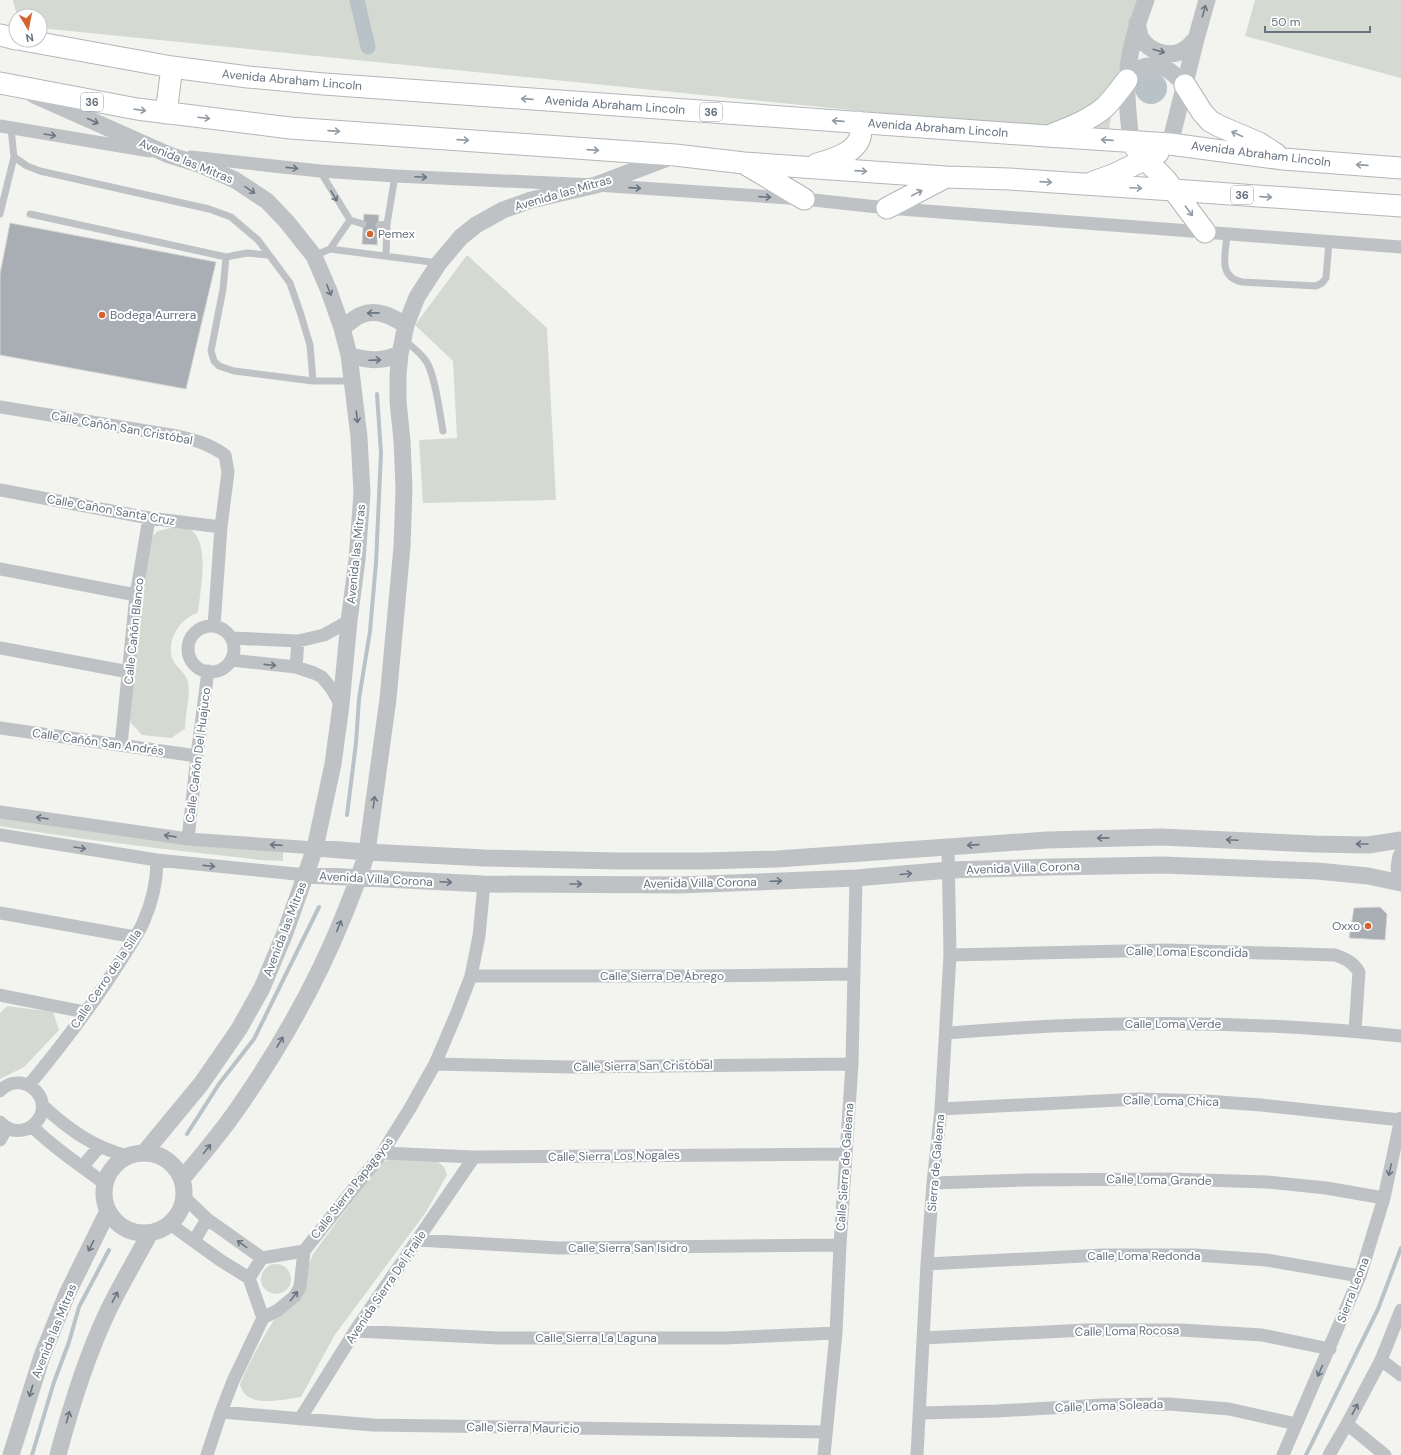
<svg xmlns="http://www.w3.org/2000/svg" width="1401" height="1455" viewBox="0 0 1401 1455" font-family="'DM Sans',sans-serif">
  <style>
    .green { fill: #d4dad1 }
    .water { fill: #b9c2c7 }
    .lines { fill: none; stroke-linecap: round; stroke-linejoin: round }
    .stream { stroke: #b9c2c7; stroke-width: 4 }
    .canal { stroke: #b9c2c7; stroke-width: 15 }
    .building { fill: #a8aeb3; stroke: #d5d5d3 }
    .primary-casing { stroke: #b3b6b9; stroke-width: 23 }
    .service { stroke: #bfc2c5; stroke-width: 7 }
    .minor { stroke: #bfc2c5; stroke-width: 13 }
    .tertiary { stroke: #bfc2c5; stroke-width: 17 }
    .primary { stroke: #fff; stroke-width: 21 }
    .oneway { stroke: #6a7582 }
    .oneway2 { stroke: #939ca5 }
    .poi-dot { fill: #d46330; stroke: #fff; stroke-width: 1.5 }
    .labels { text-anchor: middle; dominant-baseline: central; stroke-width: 4; stroke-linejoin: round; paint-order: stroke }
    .shield { fill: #fff; stroke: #939ca5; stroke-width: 1 }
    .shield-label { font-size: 11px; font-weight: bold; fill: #65717e }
    .street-label { font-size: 12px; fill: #65717e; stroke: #fff }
    .poi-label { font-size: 12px; fill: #65717e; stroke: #fff; text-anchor: start }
  </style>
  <rect width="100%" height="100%" fill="#f3f4f0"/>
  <path class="green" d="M13,0H1140L1119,69L1108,136L40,28V16H17Z
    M1255,0H1401V78L1245,36Z
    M467,255L547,328L556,500L423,503L419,440L457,438L453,361L415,325Z
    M175,527C178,527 183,527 187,528C212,537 200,592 198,612C194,615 188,617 185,620C174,629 166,649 174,662C178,668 187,675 188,682C191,695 185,715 185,729L171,738L142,735L131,723L129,715L146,541L158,531Z
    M0,815L283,852V861L261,860C174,850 87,841 0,826Z
    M7,1006L53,1012L59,1030L24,1067L0,1079V1013Z
    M391,1159L437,1161L444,1167L447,1175L426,1212L334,1336L301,1397C287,1399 257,1406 246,1395C243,1393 241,1388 240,1384C250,1361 262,1338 276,1317C289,1295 304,1278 313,1254L381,1162Z
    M261 1279a15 15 0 1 1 30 0a15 15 0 1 1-30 0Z"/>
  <path class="water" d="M1135 88a16 16 0 1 1 32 0a16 16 0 1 1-32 0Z"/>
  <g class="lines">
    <path class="stream" d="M347,815L356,743L359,699L370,631L376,563L381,453L377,394
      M187,1134L219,1084L254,1039L319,907
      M32,1455L54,1382L69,1342L79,1307L109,1250
      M1306,1455L1378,1309L1401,1248"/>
    <path class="canal" d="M357,0L368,47"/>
  </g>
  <path class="building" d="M364,214L379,215L377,245L362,244Z
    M10,223L216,262L186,389L0,355V274Z
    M1380,907L1387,914L1385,940L1349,938L1354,908Z"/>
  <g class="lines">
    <g class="primary-casing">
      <path id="primary" d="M0,35L16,39
        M23,40L172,67L248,77L324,84L1047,136L1170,144L1283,159L1401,168
        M0,83L137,109L290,128L675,155L744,163L946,177L1009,179L1173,190L1401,206
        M1185,85L1202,112L1210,121L1219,126L1259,143L1276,154
        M166,113L172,67
        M1051,135C1069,128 1090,120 1105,107C1113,99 1120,89 1127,80
        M1131,142L1141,155L1166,180L1205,232
        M817,164C836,159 869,149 859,122
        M747,165L804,199
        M1093,182L1113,175L1158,153
        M887,208L946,177"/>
    </g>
    <path class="service" d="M11,129L14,157L27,166L40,171L209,209L231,217L258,240L290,283L301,315L310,345L313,381
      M320,171L350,220L363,224
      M0,214L14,157
      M30,214L226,257
      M379,225L387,224L395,176
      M1227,234C1226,253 1217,277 1242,282L1316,286L1322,283L1326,278L1329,241
      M330,249L439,263
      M268,255L247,253L226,257L223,289L211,351L214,361L219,366L234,371L313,381H352
      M314,256L330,249L350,220
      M386,256L387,224
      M403,339C411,346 420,352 426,361C435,374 440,414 443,431"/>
    <path class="minor" d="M0,126L150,151
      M191,157L320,171L395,176L596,185L804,199L887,208L1401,247
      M0,407L177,436C196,440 209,444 225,455L228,472L221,527L214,626
      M0,490L149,518L221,527
      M0,569L136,595
      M188 649a23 23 0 1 1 46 0a23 23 0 1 1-46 0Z
      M231,638L298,641L324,635L349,621
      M0,648L129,672
      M231,660L296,667L314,673L322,677L331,688L341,705
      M296,667L298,641
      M0,728L197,756
      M121,745L136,595L149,518
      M0,812L188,839L315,848
      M0,835L157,860L306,875
      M188,839L197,756L208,671
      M0,913L135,937
      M950,955L1166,950L1335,955C1346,959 1353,962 1359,972L1355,1031
      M471,976H703L853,974
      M0,995L85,1012
      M946,1033C991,1030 1036,1026 1081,1025C1188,1021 1295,1025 1401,1036
      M435,1064L569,1067L852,1064
      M29,1085C63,1044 95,1002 123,957C130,946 138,934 143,923C152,903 157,881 157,860
      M0,1091C20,1069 55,1096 38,1120C34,1125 29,1129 23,1130C14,1132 6,1128 0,1122
      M42,1105C68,1129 94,1148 128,1156
      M941,1109L1139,1099L1206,1101L1261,1105L1401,1120
      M32,1126C54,1149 81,1165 105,1184
      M0,1140L7,1128
      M382,1153L474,1157L845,1154
      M83,1166L99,1147
      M933,1183L1023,1180L1170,1179L1267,1182L1326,1188L1384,1198
      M185,1198L207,1219L262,1258L304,1251
      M170,1224L220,1260L249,1278L263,1318
      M417,1240L559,1248L840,1245
      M194,1241L207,1219
      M927,1264L1103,1255H1195L1266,1260L1360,1276
      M249,1278L262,1258
      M355,1331L499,1338H724L836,1333
      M923,1338L1086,1330H1181L1262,1335L1330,1349
      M1381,1360L1401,1375
      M221,1412L373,1425L826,1432
      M920,1413L997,1411L1102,1405L1169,1404L1229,1409L1296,1424
      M300,1419L355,1331L474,1157
      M1347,1424L1385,1455
      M207,1455L221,1412L233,1381L263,1318L278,1310L295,1296L300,1287L304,1251L382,1153L409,1110L435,1064L456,1015L471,976L479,936L484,884
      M824,1455L836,1333L840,1245L852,1064L856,878
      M917,1455L927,1264L933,1183L941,1109L950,955L948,847
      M1283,1455L1360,1276L1384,1198L1401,1118
      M1329,1455L1347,1424L1381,1360L1401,1310"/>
    <path class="tertiary" d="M1137,23C1138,27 1139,34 1141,38C1149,52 1171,59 1185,49C1189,47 1192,42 1196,39
      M1128,74C1134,71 1141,67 1148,66C1165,63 1175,75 1185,85
      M34,95L169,155L201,165L235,180L267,201L287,222L314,256L329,291L342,328L349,355L359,437L362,493L357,560L349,621L341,705L333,764L315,848L285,933L262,988L239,1029L201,1084L144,1153
      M1131,142C1129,121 1126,101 1127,80C1128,55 1137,23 1146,0
      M1170,144L1196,39L1207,0
      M342,328C348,324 354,318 361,315C377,308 392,317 406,325
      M349,355C368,361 381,362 400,354
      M315,848L367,852L485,858L617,861H704L777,859L1047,840L1161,837L1314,844L1368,845L1401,840
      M1401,856L1399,868L1401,877
      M306,875L484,884L679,885L856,878L949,870L1052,867L1163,865L1317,871L1368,876L1401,883
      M104 1193a40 40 0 1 1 80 0a40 40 0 1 1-80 0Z
      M182,1179C201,1156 221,1133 238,1108C279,1049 315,986 342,920C351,898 360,876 367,852L388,699L402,547L404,489L402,441L398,401V375L400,354L406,325L417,297L439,263L461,237L476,225L503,210L531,200L596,185L673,156
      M11,1455L42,1356L67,1294L108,1211
      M58,1455C71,1406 86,1357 108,1311C121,1284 136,1259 150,1233"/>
    <use href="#primary" class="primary"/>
  </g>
  <defs><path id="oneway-shaft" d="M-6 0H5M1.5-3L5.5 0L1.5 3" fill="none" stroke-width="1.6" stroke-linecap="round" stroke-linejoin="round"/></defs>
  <g class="oneway">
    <use href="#oneway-shaft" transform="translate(1204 11) rotate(-74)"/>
    <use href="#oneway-shaft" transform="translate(1159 51) rotate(16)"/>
    <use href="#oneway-shaft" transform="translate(93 121) rotate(24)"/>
    <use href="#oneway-shaft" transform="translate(50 135) rotate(9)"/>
    <use href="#oneway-shaft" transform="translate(292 168) rotate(6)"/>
    <use href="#oneway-shaft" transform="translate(421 177) rotate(3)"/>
    <use href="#oneway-shaft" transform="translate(635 188) rotate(4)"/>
    <use href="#oneway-shaft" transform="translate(250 190) rotate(34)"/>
    <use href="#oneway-shaft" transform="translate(334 196) rotate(60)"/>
    <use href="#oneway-shaft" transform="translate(765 197) rotate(4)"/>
    <use href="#oneway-shaft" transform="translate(329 290) rotate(68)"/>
    <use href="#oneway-shaft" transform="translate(373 313) rotate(179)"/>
    <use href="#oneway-shaft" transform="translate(375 360) rotate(-2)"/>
    <use href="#oneway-shaft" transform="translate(357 417) rotate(83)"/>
    <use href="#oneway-shaft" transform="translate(270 665) rotate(6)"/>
    <use href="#oneway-shaft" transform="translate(374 802) rotate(-82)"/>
    <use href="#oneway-shaft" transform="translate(42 818) rotate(-172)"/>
    <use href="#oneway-shaft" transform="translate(170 836) rotate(-172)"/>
    <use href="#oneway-shaft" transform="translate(1103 838) rotate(179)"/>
    <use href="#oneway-shaft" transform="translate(1232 840) rotate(-177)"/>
    <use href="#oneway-shaft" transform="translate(1362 844) rotate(180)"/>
    <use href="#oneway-shaft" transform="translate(276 845) rotate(-176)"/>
    <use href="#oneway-shaft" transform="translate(973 845) rotate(176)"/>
    <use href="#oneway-shaft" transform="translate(80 848) rotate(9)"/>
    <use href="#oneway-shaft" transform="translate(209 866) rotate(6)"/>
    <use href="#oneway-shaft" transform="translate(906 874) rotate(-5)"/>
    <use href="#oneway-shaft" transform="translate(776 881) rotate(-2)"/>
    <use href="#oneway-shaft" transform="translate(446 882) rotate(3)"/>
    <use href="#oneway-shaft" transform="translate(576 884)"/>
    <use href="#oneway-shaft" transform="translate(339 926) rotate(-68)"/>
    <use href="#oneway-shaft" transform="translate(280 1042) rotate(-59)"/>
    <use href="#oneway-shaft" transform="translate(207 1149) rotate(-52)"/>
    <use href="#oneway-shaft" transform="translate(1390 1170) rotate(102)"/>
    <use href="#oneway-shaft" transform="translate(242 1244) rotate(-144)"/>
    <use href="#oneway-shaft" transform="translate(91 1246) rotate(117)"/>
    <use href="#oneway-shaft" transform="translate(294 1296) rotate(-52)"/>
    <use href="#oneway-shaft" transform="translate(115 1297) rotate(-62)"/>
    <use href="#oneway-shaft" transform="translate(1320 1371) rotate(114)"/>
    <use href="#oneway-shaft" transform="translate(31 1391) rotate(107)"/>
    <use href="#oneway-shaft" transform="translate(1355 1409) rotate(-62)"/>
    <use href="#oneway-shaft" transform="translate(68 1417) rotate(-74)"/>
  </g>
  <g class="oneway2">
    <use href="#oneway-shaft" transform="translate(527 99) rotate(-176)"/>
    <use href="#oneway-shaft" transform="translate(140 110) rotate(8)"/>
    <use href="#oneway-shaft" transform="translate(204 118) rotate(7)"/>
    <use href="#oneway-shaft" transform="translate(838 121) rotate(-176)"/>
    <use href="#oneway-shaft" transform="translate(334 131) rotate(4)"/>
    <use href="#oneway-shaft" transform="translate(1237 134) rotate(-156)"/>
    <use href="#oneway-shaft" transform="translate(463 140) rotate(4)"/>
    <use href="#oneway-shaft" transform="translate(1107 140) rotate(-176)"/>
    <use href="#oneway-shaft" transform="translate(593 150) rotate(4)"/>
    <use href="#oneway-shaft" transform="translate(1362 165) rotate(-176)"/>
    <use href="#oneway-shaft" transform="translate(861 171) rotate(4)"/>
    <use href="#oneway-shaft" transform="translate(1046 182) rotate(4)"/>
    <use href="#oneway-shaft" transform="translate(1136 188) rotate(3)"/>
    <use href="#oneway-shaft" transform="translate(917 193) rotate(-28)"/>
    <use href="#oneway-shaft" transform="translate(1266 197) rotate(4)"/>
    <use href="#oneway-shaft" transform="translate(1189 211) rotate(53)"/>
  </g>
  <g class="poi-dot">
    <circle cx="370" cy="234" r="4"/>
    <circle cx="102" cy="315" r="4"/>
    <circle cx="1368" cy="926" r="4"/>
  </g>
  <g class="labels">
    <g class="shield">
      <rect x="81" y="93" width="22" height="18" rx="3"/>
      <rect x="700" y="103" width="22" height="18" rx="3"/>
      <rect x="1231" y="186" width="22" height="18" rx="3"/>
    </g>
    <g class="shield-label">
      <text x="92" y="102">36</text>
      <text x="711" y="112">36</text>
      <text x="1242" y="195">36</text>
    </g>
    <g class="street-label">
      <text transform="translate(292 80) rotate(5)">Avenida Abraham Lincoln</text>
      <text transform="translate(615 105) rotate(4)">Avenida Abraham Lincoln</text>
      <text transform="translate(938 128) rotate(4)">Avenida Abraham Lincoln</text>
      <text transform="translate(1261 154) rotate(7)">Avenida Abraham Lincoln</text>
      <text transform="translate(186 161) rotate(22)">Avenida las Mitras</text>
      <text transform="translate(563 193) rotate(-16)">Avenida las Mitras</text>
      <text transform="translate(122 428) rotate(10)">Calle Cañón San Cristóbal</text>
      <text transform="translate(111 510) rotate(10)">Calle Cañon Santa Cruz</text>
      <text transform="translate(356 554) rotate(-84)">Avenida las Mitras</text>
      <text transform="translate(134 631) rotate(-84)">Calle Cañón Blanco</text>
      <text transform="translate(98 742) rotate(8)">Calle Cañón San Andrés</text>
      <text transform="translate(198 755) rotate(-83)">Calle Cañón Del Huajuco</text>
      <text transform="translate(1023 868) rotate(-2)">Avenida Villa Corona</text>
      <text transform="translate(376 879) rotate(3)">Avenida Villa Corona</text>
      <text transform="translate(700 883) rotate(-1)">Avenida Villa Corona</text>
      <text transform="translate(285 929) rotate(-69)">Avenida las Mitras</text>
      <text transform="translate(1187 952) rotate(1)">Calle Loma Escondida</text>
      <text x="662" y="976">Calle Sierra De Ábrego</text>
      <text transform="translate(106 979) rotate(-56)">Calle Cerro de la Silla</text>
      <text x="1173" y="1024">Calle Loma Verde</text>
      <text transform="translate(643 1066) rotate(-1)">Calle Sierra San Cristóbal</text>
      <text transform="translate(1171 1101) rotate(1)">Calle Loma Chica</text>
      <text transform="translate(614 1156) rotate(-1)">Calle Sierra Los Nogales</text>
      <text transform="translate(936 1163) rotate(-85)">Sierra de Galeana</text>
      <text transform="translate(845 1167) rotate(-86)">Calle Sierra de Galeana</text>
      <text transform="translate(1159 1180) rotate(1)">Calle Loma Grande</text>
      <text transform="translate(352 1188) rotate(-52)">Calle Sierra Papagayos</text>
      <text x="628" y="1248">Calle Sierra San Isidro</text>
      <text x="1144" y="1256">Calle Loma Redonda</text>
      <text transform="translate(386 1287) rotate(-56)">Avenida Sierra Del Fraile</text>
      <text transform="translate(1353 1290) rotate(-69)">Sierra Leona</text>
      <text transform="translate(54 1331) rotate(-68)">Avenida las Mitras</text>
      <text transform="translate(1127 1331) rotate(-1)">Calle Loma Rocosa</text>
      <text x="596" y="1338">Calle Sierra La Laguna</text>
      <text transform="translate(1109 1406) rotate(-2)">Calle Loma Soleada</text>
      <text transform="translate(523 1428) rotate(1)">Calle Sierra Mauricio</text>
    </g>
    <g class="poi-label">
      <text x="378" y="234">Pemex</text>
      <text x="110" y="315">Bodega Aurrera</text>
      <text x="1360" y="926" text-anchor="end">Oxxo</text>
    </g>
  </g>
  <g transform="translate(28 28) rotate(170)"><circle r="19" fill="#ffffff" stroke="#c1c6cb"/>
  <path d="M0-3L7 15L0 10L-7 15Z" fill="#d46330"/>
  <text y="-6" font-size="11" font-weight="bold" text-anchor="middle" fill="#65717e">N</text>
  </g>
  <path d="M1265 26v6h105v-6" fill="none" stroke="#65717e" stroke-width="2"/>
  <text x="1271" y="26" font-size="12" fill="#65717e" stroke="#ffffff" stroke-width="3" paint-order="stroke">50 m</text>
</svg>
